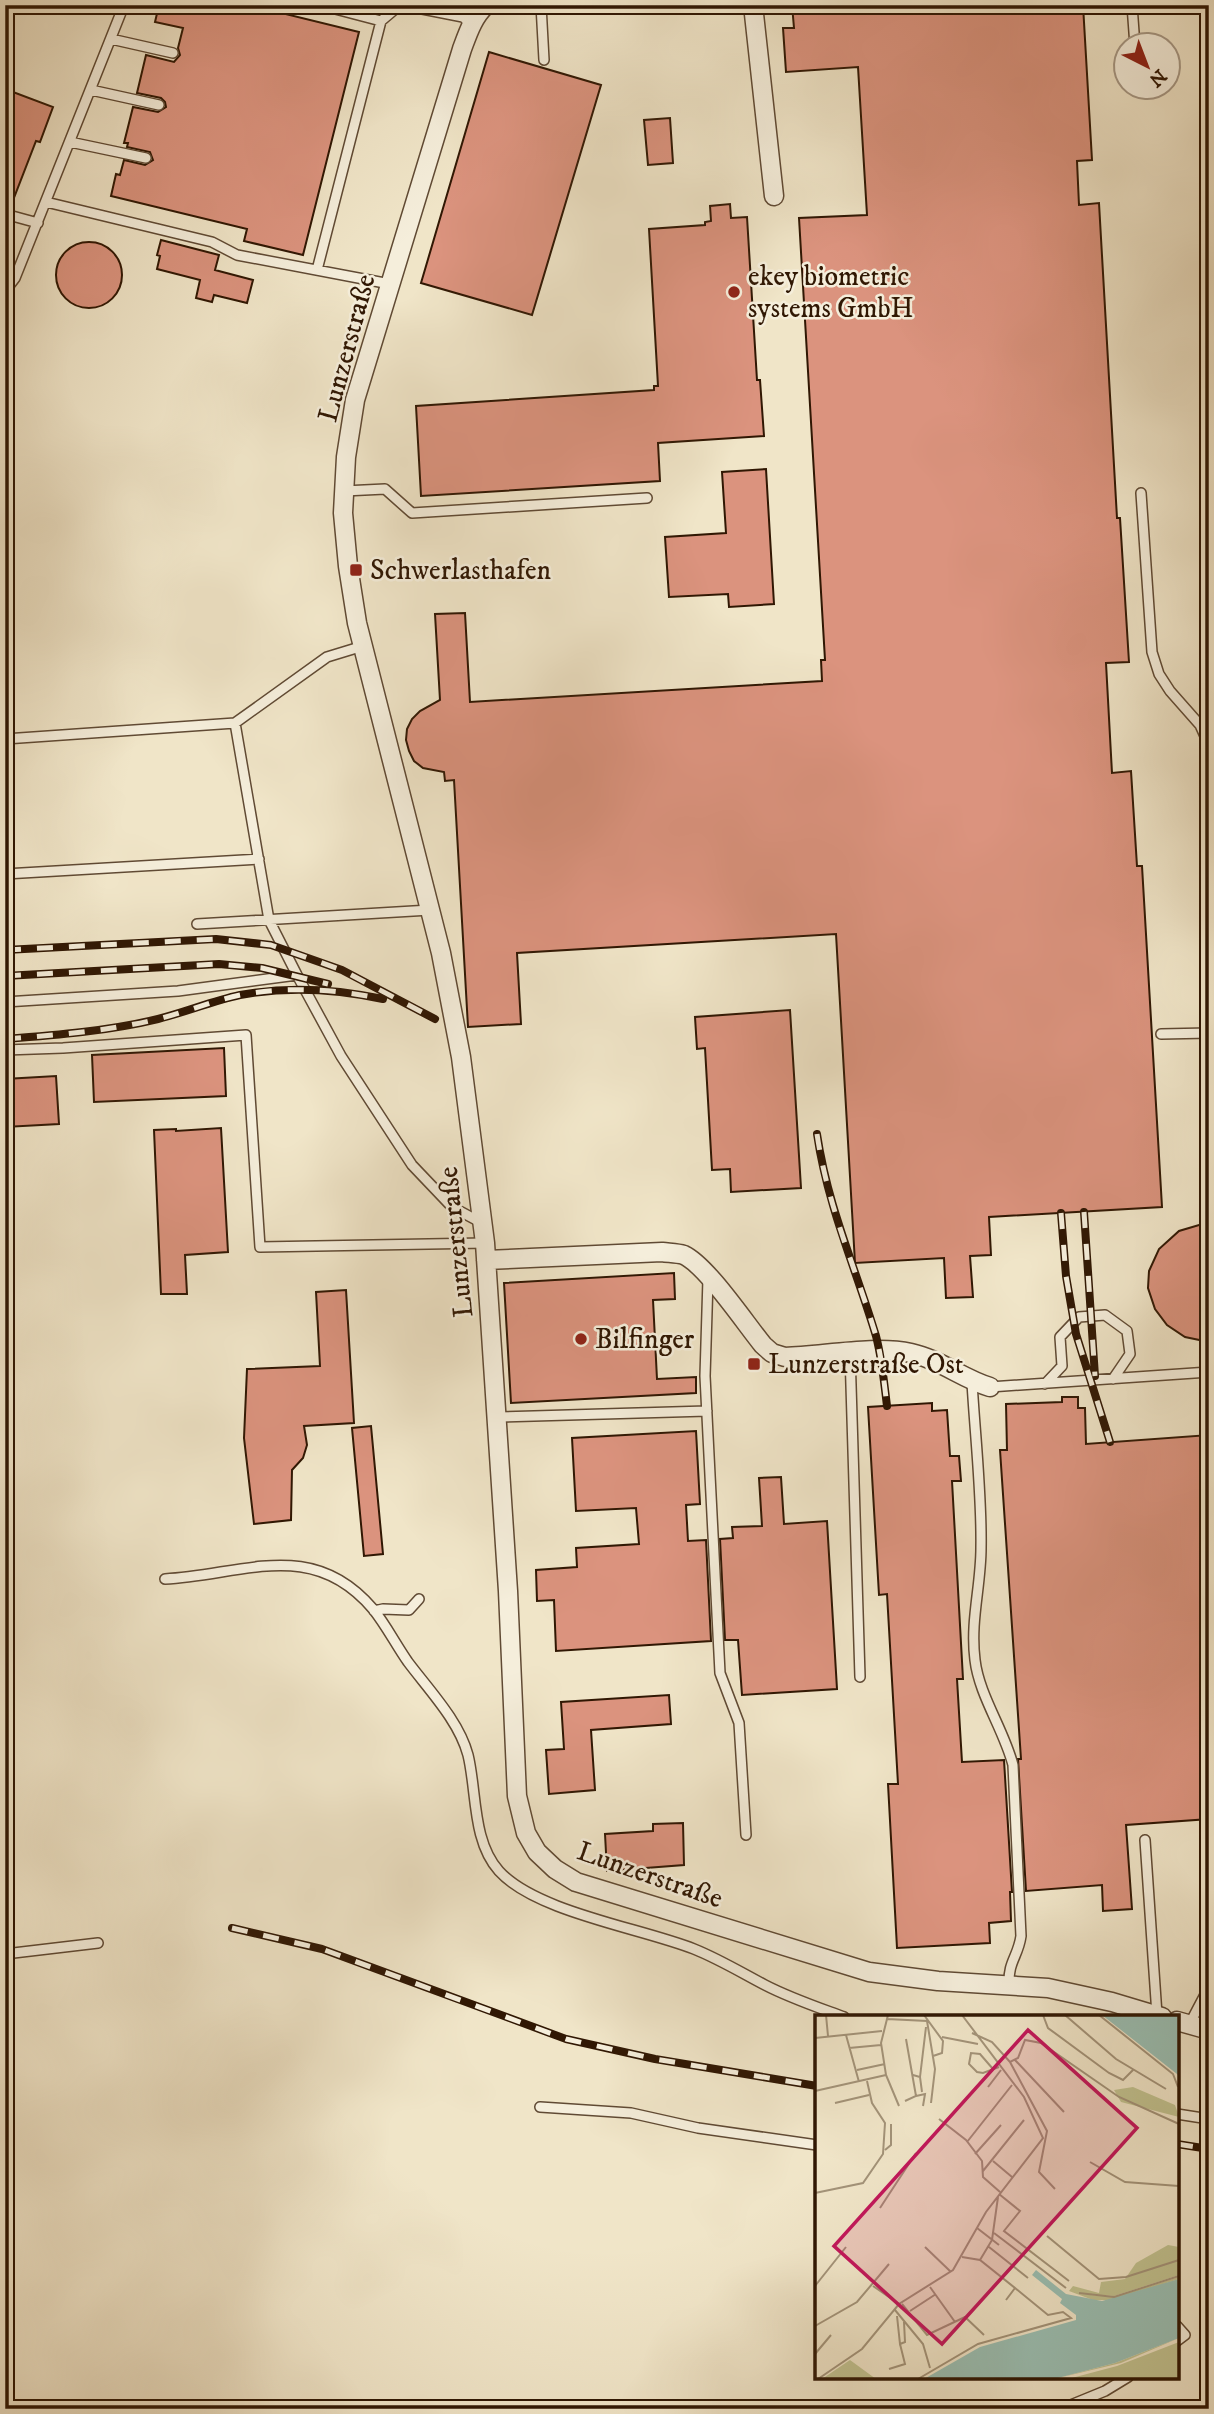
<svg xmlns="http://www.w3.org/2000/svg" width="1214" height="2414" viewBox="0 0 1214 2414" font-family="'IM FELL DW Pica',serif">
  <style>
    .building { fill: #db937e; stroke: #301703; stroke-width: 2 }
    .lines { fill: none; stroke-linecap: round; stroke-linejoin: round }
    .lane-casing { stroke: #604a34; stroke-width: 12 }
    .street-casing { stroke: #604a34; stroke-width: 21 }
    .lane { stroke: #f5eedb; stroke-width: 9 }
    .street { stroke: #f5eedb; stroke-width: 18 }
    .rail-casing { stroke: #301703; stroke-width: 8 }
    .rail { stroke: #f5eedb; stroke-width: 5; stroke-dasharray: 16; stroke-linecap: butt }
    .poi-dot { fill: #8f2418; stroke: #f5eedb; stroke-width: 2.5 }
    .labels { text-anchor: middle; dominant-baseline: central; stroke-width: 5; stroke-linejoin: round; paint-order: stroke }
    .poi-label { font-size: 28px; fill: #301703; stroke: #f5eedb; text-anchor: start }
    .street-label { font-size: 28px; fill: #301703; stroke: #f5eedb }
    .inset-road { fill: none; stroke: #a39379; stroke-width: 2 }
    .view { fill: #c2185b; fill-opacity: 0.15; stroke: #c2185b; stroke-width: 3.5 }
    .inset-edge { fill: none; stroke: #301703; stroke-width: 3.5 }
  </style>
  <rect width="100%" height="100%" fill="#f0e5c8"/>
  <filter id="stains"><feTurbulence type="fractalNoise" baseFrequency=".00286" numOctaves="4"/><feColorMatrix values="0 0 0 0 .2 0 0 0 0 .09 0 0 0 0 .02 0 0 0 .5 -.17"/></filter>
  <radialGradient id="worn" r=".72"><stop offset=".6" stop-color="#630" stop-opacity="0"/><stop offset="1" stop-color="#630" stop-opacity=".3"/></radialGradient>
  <path class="building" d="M159,5H249L359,32L303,255L244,241L247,229L111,196L116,174L120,175L124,160L145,165L153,160L150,152L127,147L128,143H124L133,107L158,112L166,107L165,102L161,98L137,93L146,55L174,62L180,55L178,48L183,28L155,22Z
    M792,5H1083L1092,160L1077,161L1079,205L1099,203L1117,518H1120L1129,662L1106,663L1112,773L1131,771L1137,866H1142L1162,1207L989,1217L991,1255L970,1256L973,1297L946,1298L944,1258L855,1263L836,934L517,953L521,1024L468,1027L454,780L445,781L444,772L423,768L414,761L409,751L406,740L407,729L412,719L420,711L440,700L435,614L465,613L470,702L822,681L821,660H825L799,218L867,215L858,67L786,72L783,28H794Z
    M489,52L601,85L532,315L421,283Z
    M5,89L53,107L40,142L36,141L10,208L5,207Z
    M670,118L673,163L648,165L644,120Z
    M730,204L731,218L747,217L757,380H760L764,436L658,443L660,481L421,496L416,406L654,390V386H658L649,229L705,225V222L711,221L710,206Z
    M161,240L219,255L215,270L253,280L247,303L214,295L212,302L196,298L200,280L157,269L160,256L157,255Z
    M56 275a33 33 0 1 1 66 0a33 33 0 1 1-66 0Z
    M766,469L774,604L729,607L728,594L669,597L665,537L726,533L722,472Z
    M790,1010L801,1188L731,1192L730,1169L712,1170L705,1048L697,1049L695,1017Z
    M224,1048L226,1096L94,1102L92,1055Z
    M56,1076L59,1124L5,1127V1079Z
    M221,1128L228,1252L185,1255L187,1294H161L154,1130L176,1129V1131Z
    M1209,1222V1342L1185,1337L1167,1325L1155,1309L1148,1288L1149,1271L1159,1249L1179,1231Z
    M674,1273L675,1299L653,1300L657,1379L696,1377V1393L511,1403L504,1283Z
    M346,1290L354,1423L304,1426L307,1445L303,1458L292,1470L291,1520L254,1524L244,1438L247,1369L320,1366L316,1292Z
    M1062,1397H1078V1408H1085L1086,1444L1209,1435V1819L1126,1825L1132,1909L1103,1911L1102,1885L1026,1891L1018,1759H1021L1000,1450H1007L1006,1404L1062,1402Z
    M932,1403V1411L947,1410L950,1456H959L961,1481H952L963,1679H957L962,1762L1004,1760L1012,1892H1010L1011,1921L989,1923L990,1943L897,1948L888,1784H898L887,1594L879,1595L868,1407Z
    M371,1426L383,1554L364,1556L352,1428Z
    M696,1431L700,1504L686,1505L688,1541L706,1540L711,1641L556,1651L554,1600L537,1601L536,1570L577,1567L576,1548L639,1544L636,1508L576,1511L572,1438Z
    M781,1477L784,1524L827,1521L837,1689L742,1695L738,1640H725L720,1539L733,1538L732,1527L762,1526L759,1478Z
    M669,1695L671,1724L591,1730L595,1790L549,1794L546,1750L564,1749L561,1702Z
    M683,1823L684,1865L607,1871L605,1834L653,1831V1824Z"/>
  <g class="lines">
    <g class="lane-casing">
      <path id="lane" d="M320,5L381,21L400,5
        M402,5L463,17L471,24
        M541,5L544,60
        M1132,5L1135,46
        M111,39L173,53
        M91,90L159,105
        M70,142L146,158
        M46,202L212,242L237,255L390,284
        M5,214L38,223
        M317,270L381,21
        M5,291L15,278L124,5
        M344,491L385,489L412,513L647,498
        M1141,493L1152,652L1159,674L1170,691L1200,725L1209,745
        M235,723L269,920L297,975L341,1056L412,1165L452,1207L482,1223
        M5,739L235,723L327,657L363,646
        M5,874L259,859
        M197,924L430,910
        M5,1002L178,991L297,975
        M1161,1034L1209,1033
        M5,1050L63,1048L246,1035L260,1247L485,1243
        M708,1279L705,1376L720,1673L739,1723L746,1835
        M850,1353L860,1677
        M972,1382C975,1435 982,1495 981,1548C981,1586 970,1621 975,1660C979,1695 1004,1730 1013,1765L1021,1936C1018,1957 1008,1961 1009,1985
        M1045,1384L1062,1366L1060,1337L1079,1317L1105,1315L1127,1331L1130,1354L1113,1379
        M990,1387L1209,1372
        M497,1417L707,1411
        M165,1579C243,1575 312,1537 373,1609C386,1625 396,1645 408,1662C429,1690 459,1721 468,1755C477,1792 472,1841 499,1871C536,1912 641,1928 694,1949C719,1959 742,1973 765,1985C790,1998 817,2007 844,2017
        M374,1611L383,1609L409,1610L419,1599
        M1145,1840L1157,2015
        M5,1954L98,1943
        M1189,2025L1209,1987
        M540,2107L631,2113L698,2128L817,2145
        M1177,2114L1209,2119
        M1177,2326L1185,2335L1177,2341
        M1061,2409L1105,2391L1128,2377"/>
    </g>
    <g class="street-casing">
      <path id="street" d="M486,5C473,17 468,33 462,49L355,400L346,457L343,513L348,566L357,623L441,953L461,1057L485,1243L508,1591L517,1796L526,1833L537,1852L555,1869L576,1882L869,1972L938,1981L1048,1988L1112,2002L1162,2017
        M753,5L774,196
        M486,1260L662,1252C669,1253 677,1253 684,1255C707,1266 745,1323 763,1345L772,1353L785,1357C823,1356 874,1345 911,1353C939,1359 963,1379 990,1387
        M1177,2021L1209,2030"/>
    </g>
    <use href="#lane" class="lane"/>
    <use href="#street" class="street"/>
    <g class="rail-casing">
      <path id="rail" d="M5,950L216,939L271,945L342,970L435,1019
        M5,976L219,964L262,968L328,984
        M5,1039C57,1035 108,1031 158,1019C186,1012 212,1001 240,995C288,986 336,989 383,999
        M817,1134C828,1208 855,1266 876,1336C882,1359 884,1382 887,1406
        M1084,1212L1095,1376
        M1061,1213L1066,1276L1076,1334L1110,1442
        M232,1928L322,1949L566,2039L655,2059L817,2086
        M1177,2144L1209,2149"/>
    </g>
    <use href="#rail" class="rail"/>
  </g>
  <g class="poi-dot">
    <circle cx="734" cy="292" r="7"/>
    <rect x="349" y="563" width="14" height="14" rx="3.5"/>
    <circle cx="581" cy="1339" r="7"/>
    <rect x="747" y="1357" width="14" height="14" rx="3.5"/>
  </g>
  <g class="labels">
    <g class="poi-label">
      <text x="748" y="276">ekey biometric<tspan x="748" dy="32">systems GmbH</tspan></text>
      <text x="370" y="570">Schwerlasthafen</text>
      <text x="595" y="1339">Bilfinger</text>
      <text x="768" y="1364">Lunzerstraße Ost</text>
    </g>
    <g class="street-label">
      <text transform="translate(347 348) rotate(-75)">Lunzerstraße</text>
      <text transform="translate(456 1242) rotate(-96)">Lunzerstraße</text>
      <text transform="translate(650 1875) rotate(19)">Lunzerstraße</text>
    </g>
  </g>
  <g transform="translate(815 2015)">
    <rect width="364" height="364" fill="#f0e5c8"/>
    <path d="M318,72L360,90L364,102L306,87L299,75ZM353,230L364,232V260L299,281L263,279L300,282L364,262V264L298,285H278L254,276L258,271L284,278L286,267L310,264L321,248ZM364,323L306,348L239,364L300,348ZM364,327V364H253L302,351ZM35,345L61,364H7Z" fill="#c1c290"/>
    <path d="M287,0H364V62L362,59ZM221,255L251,279L287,286L364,264V323L300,348L239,364H109L165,332L261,305V300L245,288L247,284L217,260Z" fill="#9abfb3"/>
    <path class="inset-road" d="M11,0L13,21M73,0L66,28L71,60L84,91M109,0L128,26L127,38L118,41M228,0L233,13L294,58L308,65L318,55M250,0L301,44L351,74M284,0L358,59L363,72M72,4L112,6L120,54L116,88M157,18L177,27L195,47L203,43L210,25L226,28L304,82L364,109M31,20L44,67M127,22L163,29M0,23L67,16M34,33L66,30M200,45L249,97M195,47L232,116L224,157L240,174M178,54L165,39L156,38L154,49L162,57L168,58L184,52M42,55L70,49M98,60L105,62L107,77M105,62L111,12M173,72L186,55M0,76L71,60M101,81L110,79L108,91M90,86L101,81L91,24M20,88L54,80M124,104L151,125L167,146L168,162L185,177M152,127L197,70M70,135L76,130V109M160,139L186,110M178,146L197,162M275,147L310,167L364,171M168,156L209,105M0,178L48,168L68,139L70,108L57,88L52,66M184,179L205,196L189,216L254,266M65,193L101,138M162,213L184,230M179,218L251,273M232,221L284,264L311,262L364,245M110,232L136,257M174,232L213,263M147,242L165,245L200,273L191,285M165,245L177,225L183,182M0,271L31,232M58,271L84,289M115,272L140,307M264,278L299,282L364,261M87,289L112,320L150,302L169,320M80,295L108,329L115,353M95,296L121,279M82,301L85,329L90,327L89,307M0,311L42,287L74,249M0,339L16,320M74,354L90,349L85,329M3,364L47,334L84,289L138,255L171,197L228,123L209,82L147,0M103,364L163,329L256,303L248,297L233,300L200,273"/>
    <path class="view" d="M213,15L322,113L127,329L19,231Z"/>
    <rect width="364" height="364" class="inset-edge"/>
  </g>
  <rect width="1214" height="2414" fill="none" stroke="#f0e5c8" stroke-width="28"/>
  <rect x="7" y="7" width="1200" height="2400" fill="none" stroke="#301703" stroke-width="3.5"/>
  <rect x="14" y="14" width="1186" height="2386" fill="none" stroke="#301703" stroke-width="2"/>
  <g transform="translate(1147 66) rotate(138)"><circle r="33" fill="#f5eedb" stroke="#a69885" stroke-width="2"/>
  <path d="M0-5L12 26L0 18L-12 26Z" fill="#8f2418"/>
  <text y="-10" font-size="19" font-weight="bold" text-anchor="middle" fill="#301703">N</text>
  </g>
  <rect width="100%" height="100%" filter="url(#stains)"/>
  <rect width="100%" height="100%" fill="url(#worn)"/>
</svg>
